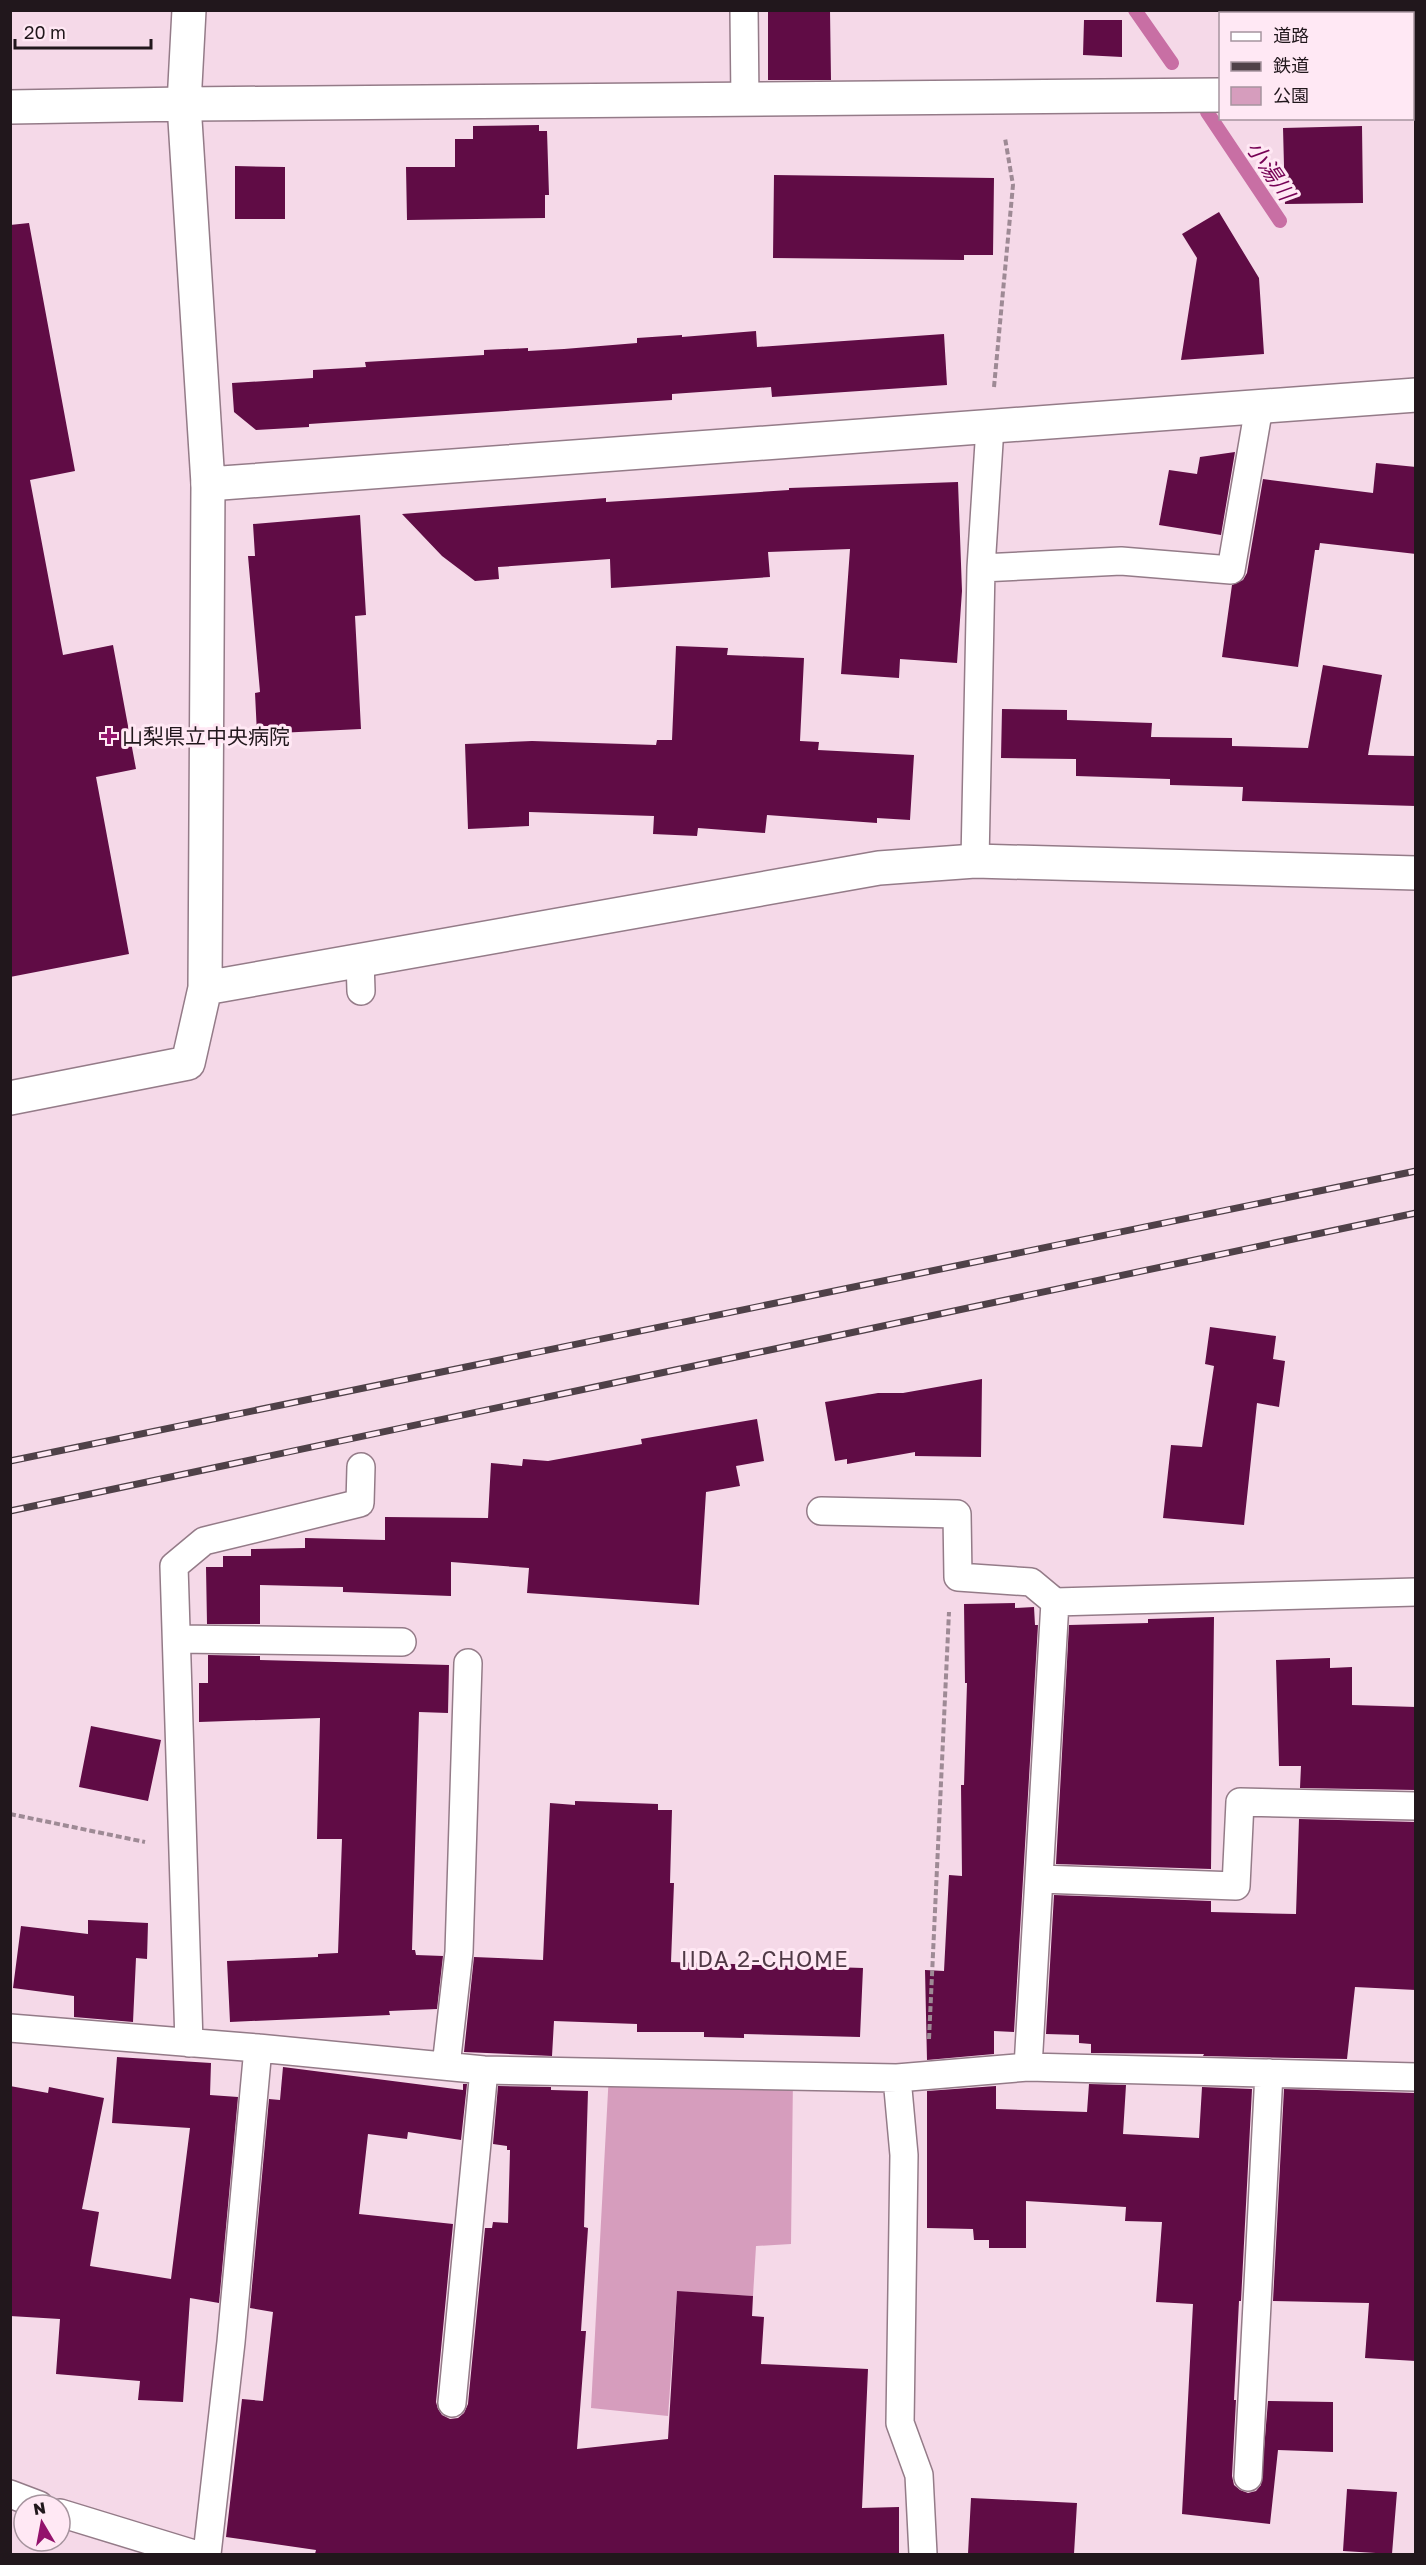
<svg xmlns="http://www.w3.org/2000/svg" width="1426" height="2565" viewBox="0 0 1426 2565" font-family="'Golos Text','Noto Sans JP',sans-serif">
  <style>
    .green { fill: #d69dbd }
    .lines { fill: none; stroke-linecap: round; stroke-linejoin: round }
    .stream { stroke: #c86fa4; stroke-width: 14 }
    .building { fill: #600c45 }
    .lane-casing { stroke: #947b88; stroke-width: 30 }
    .street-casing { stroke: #947b88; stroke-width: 36 }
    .secondary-casing { stroke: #947b88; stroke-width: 36 }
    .path { stroke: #9e8a95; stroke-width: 4; stroke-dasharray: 6 3; stroke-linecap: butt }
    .lane { stroke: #fff; stroke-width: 27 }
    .street { stroke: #fff; stroke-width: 33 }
    .secondary { stroke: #fff; stroke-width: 33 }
    .rail-casing { stroke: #4f4148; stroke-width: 7 }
    .rail { stroke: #ffe8f4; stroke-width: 4.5; stroke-dasharray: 14; stroke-linecap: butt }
    .poi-dot { fill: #93126c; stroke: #ffe8f4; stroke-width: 2 }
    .labels { text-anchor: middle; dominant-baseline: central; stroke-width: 6; stroke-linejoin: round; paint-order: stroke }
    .poi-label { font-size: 21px; fill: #21171c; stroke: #ffe8f4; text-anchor: start }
    .water-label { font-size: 22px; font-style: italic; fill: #760255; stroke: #ffe8f4 }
    .neighbourhood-label { font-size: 22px; letter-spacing: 1.5px; fill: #503a46; stroke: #ffe8f4 }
  </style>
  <rect width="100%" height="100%" fill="#f5d9e8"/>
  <path class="green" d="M609,2073L793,2076L791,2244L756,2246L753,2296L677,2292L668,2416L591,2408Z"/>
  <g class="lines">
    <path class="stream" d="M1135,10L1172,63
      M1207,112L1280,221"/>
  </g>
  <path class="building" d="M768,10H830L831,80H768Z
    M1084,20H1122V57L1083,55Z
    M539,125V131H547L549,195H545V218L407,220L406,167H455V139H473V126Z
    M1362,126L1363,203L1285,204L1283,128Z
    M235,166L285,167V219H235Z
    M774,175L994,178L993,255H964V260L773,258Z
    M1219,212L1259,278L1264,354L1181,360L1197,258L1182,234Z
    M29,223L75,471L30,480L63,655L113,645L136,769L96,777L129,954L10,977V225Z
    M756,331L757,347L944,334L947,385L772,397L771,387L672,394V400L309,424V427L256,430L234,412L232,383L313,378V370L366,367L365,362L484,355V350L528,348V351L564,349L637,343V338L682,335V337Z
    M1235,452L1221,535L1159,525L1169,470L1197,474L1200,457Z
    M1376,463L1416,467V554L1320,543L1319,550H1315L1298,667L1222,657L1232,585L1243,580L1247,573L1263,479L1373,493Z
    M958,482L962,591L957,663L900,659L899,678L841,674L850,549L768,552L770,577L611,588L610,559L498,567L499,579L475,581L442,556L402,514L606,498V502L789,490V488Z
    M360,515L366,615L355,616L361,729L257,734L255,693L260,692L248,556H255L253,524Z
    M676,646L728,648L727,655L804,658L800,741L819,742L818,750L914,755L910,820L877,818V823L767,815L765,833L698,828L697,836L653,834L654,816L529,812V826L468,829L465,744L532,741L656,745L657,740H672Z
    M1323,665L1382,675L1368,755L1416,756V806L1242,801L1243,787L1170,785V779L1076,776V759L1001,758L1002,709L1067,710V720L1152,723L1151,737L1232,738V746L1308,748Z
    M1210,1327L1276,1336L1273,1359L1285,1361L1279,1407L1257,1403L1244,1525L1163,1518L1171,1445L1202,1447L1214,1366L1205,1364Z
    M982,1379L981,1457L915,1456V1452L847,1464V1459L835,1461L825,1402L878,1393H903Z
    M757,1419L764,1461L736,1466L740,1486L706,1492L699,1605L527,1593L529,1568L451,1562V1596L343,1592V1587L260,1585V1624H207L206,1567H223V1556H251V1549L305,1548V1538L385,1540V1517L488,1518L491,1463L522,1466L523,1459L548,1461L642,1444L641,1439Z
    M1015,1603V1608L1034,1607L1035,1625H1038L1014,2032L994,2031V2054L927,2060L925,1970L944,1971L949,1875L962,1876L961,1785H964L967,1683H965L964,1604Z
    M1214,1617L1211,1869L1056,1864L1069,1625L1148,1623V1619Z
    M208,1655L260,1656V1660L449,1665L448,1713L419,1712L412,1950H415L416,1955L443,1956L437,2009L389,2011L390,2015L230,2022L227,1961L318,1957V1954L338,1953L342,1839H317L320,1718L199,1722V1683H208Z
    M1330,1658V1668L1352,1667V1705L1416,1707V1790L1300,1788L1301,1766H1279L1276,1660Z
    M91,1726L161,1740L148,1801L79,1787Z
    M575,1801L658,1804V1810H672L670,1883H674L671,1962L863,1968L860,2037L744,2034V2038L704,2037V2032H637V2024L554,2021L552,2056L464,2052L474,1957L543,1960L550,1803L575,1805Z
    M1299,1819L1416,1822V1990L1355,1987L1347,2059L1203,2056L1204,2054L1091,2053V2044L1079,2043V2035L1046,2034L1054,1895L1211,1901V1912L1296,1914Z
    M88,1920L148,1923L147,1959L136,1958L133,2022L74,2017V1996L13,1988L21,1926L88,1934Z
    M117,2057L211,2063L210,2095L238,2097L219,2303L190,2298L183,2402L138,2400L140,2381L56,2374L60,2319L10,2316V2086L48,2093L49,2087L104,2098L82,2209L99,2212L90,2266L171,2279L190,2128L112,2123Z
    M283,2067L463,2090V2084H467L461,2140L408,2132L407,2139L368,2134L359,2214L453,2224L436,2402L438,2409L442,2415L450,2419L458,2418L464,2413L468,2404L485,2228H492L493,2222L508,2223L510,2150H507V2146L493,2144L498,2086L551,2087V2090L588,2091L584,2227L588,2228L581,2331H586L577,2449L668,2439L677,2291L753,2296L752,2316L764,2317L761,2364L868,2369L862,2508L899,2507V2554H315L316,2550L226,2537L242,2399L263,2401L273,2312L250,2308L269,2099L280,2100Z
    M1089,2084L1126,2085L1123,2134L1199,2138L1202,2087L1252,2089L1241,2301H1239L1234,2400H1236L1232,2476L1234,2485L1240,2490L1248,2493L1256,2491L1261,2485L1268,2401L1333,2402V2452L1278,2450L1270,2524L1182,2514L1193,2304L1156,2302L1162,2222L1125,2221L1126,2207L1026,2201V2248H989V2240H974L973,2229L927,2228V2091L996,2086V2109L1087,2112Z
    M1284,2089L1416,2093V2361L1365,2358L1369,2303L1273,2301Z
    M1347,2489L1397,2492L1392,2554L1343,2551Z
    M971,2498L1077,2503L1074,2554H968Z"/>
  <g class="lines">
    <g class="lane-casing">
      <path id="lane" d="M744,10L745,101
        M981,568L990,427
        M975,861L981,568L1121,561L1231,570L1259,407
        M360,960L361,991
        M821,1511L957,1514L958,1577L1031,1582L1055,1602
        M177,1639L402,1642
        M1040,1879L1236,1886L1240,1802L1416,1806
        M10,2028L258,2048L484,2070L897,2078L1028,2067L1416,2077
        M189,2043L174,1566L204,1541L360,1503L361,1467
        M446,2066L459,1952L468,1663
        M1028,2067L1055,1602L1416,1592
        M897,2078L904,2155L900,2423L919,2475L923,2554
        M452,2403L484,2070
        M1248,2477L1269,2073
        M10,2494L39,2505
        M60,2513L194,2554
        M207,2554L231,2342L258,2048"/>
    </g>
    <g class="street-casing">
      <path id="street" d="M189,10L184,104L1220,95
        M1412,90H1416
        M205,988L879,868L975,861L1416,873
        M10,1098L188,1063L205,988L208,484"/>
    </g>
    <g class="secondary-casing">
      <path id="secondary" d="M10,107L184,104L208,484L1416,395"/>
    </g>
    <path class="path" d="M994,387L1013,185L1005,138
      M10,1814L145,1842
      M929,2039L949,1612"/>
    <use href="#lane" class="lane"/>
    <use href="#street" class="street"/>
    <use href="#secondary" class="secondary"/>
    <g class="rail-casing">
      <path id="rail" d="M10,1461L1416,1171
        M10,1511L1416,1213"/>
    </g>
    <use href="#rail" class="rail"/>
  </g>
  <path class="poi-dot" d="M106 727h6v6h6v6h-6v6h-6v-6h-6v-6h6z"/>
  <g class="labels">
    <g class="poi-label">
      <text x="122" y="736">山梨県立中央病院</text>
    </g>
    <g class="water-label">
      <text transform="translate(1271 170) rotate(56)">小湯川</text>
    </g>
    <g class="neighbourhood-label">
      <text x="765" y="1958">IIDA 2-CHOME</text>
    </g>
  </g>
  <rect width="1426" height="2565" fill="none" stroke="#21171c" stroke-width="24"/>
  <rect x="1219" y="12" width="195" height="108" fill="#ffe8f4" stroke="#a6949e" stroke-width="1.5"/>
  <rect x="1231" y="32" width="30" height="9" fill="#ffffff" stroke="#a6949e" stroke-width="1.5"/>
  <text x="1273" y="42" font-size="18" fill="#21171c">道路</text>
  <rect x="1231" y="62" width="30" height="9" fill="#4f4148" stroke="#a6949e" stroke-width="1.5"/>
  <text x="1273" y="72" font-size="18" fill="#21171c">鉄道</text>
  <rect x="1231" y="87" width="30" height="18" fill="#d69dbd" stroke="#a6949e" stroke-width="1.5"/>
  <text x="1273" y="102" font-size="18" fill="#21171c">公園</text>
  <g transform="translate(42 2523) rotate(350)"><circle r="28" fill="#ffe8f4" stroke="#a6949e" stroke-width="1.5"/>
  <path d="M0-4.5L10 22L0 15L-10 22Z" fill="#93126c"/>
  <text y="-9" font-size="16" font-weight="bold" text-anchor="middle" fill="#21171c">N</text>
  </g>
  <path d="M15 39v9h136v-9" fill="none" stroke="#21171c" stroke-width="3"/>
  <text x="24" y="39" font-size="18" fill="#21171c" stroke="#ffe8f4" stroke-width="4.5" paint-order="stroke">20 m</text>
</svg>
